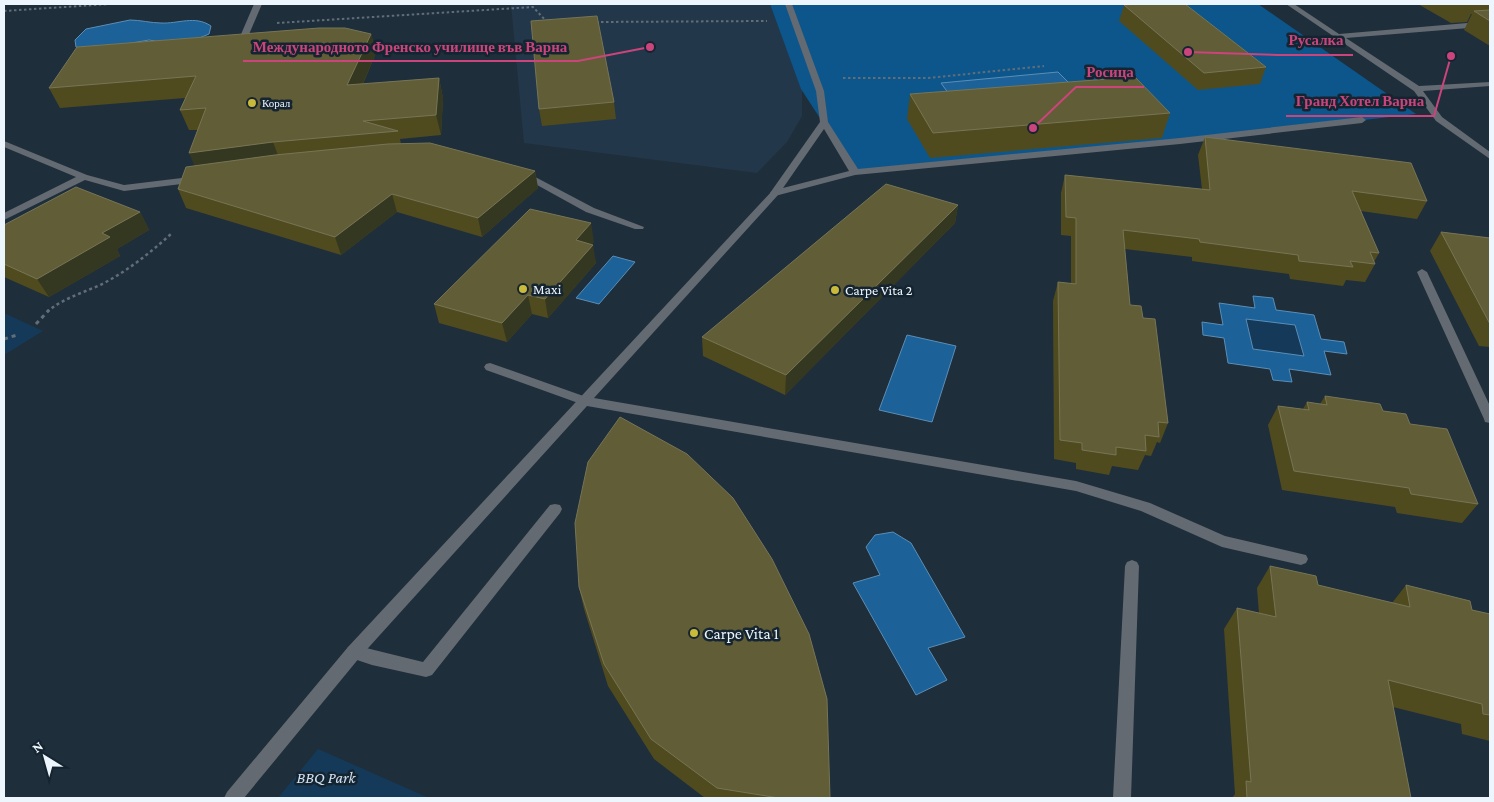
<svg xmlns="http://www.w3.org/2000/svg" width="1494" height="802" viewBox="0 0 1494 802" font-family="'Crimson Pro',serif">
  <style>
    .built { fill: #23374a }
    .green { fill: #153a59 }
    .forest { fill: #0d568c }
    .water { fill: #1c6197; stroke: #5b8eb6; fill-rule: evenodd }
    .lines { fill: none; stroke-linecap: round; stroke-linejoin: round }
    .path-far2 { stroke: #616e79; stroke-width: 2; stroke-dasharray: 2.5 2.5; stroke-linecap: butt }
    .path-far1 { stroke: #616e79; stroke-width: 2.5; stroke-dasharray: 3 3; stroke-linecap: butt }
    .path { stroke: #616e79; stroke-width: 3; stroke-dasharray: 4 4; stroke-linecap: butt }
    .service { fill: #636a72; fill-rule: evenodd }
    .minor { fill: #636a72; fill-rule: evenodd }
    .wall { fill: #504b1f }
    .shaded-wall { fill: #353820 }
    .building { fill: #615d37; stroke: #777556 }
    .poi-dot { fill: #caba3a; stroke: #152431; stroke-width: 2 }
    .labels { text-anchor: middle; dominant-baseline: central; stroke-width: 5; stroke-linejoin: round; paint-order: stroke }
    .far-poi-label { font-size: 11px; fill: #eef6fd; stroke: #152431; text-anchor: start }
    .poi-label { font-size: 14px; fill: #eef6fd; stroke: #152431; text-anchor: start }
    .near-poi-label { font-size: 16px; fill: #eef6fd; stroke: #152431; text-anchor: start }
    .near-park-label { font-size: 16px; font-style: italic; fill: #d1e1f1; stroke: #152431 }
    .leader { fill: none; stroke: #cb447b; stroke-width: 2 }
    .callout-dot { fill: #cb447b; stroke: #152431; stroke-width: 2 }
    .callout-label { font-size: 15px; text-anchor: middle; font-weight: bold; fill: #cb447b; stroke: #152431; stroke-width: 5; stroke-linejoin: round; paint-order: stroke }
  </style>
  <rect width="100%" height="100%" fill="#1f2e3b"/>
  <path class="built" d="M511,4H770L802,90V116L787,142L757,173L524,143Z"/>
  <path class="green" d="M4,313L43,331L4,355Z
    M1246,318L1295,325L1304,356L1253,349Z
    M318,749L429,798H278Z"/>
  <path class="forest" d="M770,4H1258L1416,114L1180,141L855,172L801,89Z"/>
  <path class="water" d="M130,20C140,20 151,23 161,23C178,24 195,15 211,26L209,34L192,41L167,43L149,40L86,51L76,47L75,40L86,29Z
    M1058,72L1081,95L959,108L941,83Z
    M613,256L635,262L599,304L576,298Z
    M1253,296L1273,298L1276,310L1314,315L1321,339L1344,342L1347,354L1324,351L1331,375L1289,369L1292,382L1273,380L1270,369L1228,363L1224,338L1203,335L1202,322L1223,325L1219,303L1255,308ZM1246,319L1295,325L1304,356L1253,349Z
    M907,335L956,346L932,422L879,410Z
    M893,532L911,543L965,637L928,648L947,680L916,695L853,583L880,575L866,547L875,535Z"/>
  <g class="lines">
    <path class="path-far2" d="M4,11L110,4
      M596,22L767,21
      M277,23L533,7L548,23
      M843,78H928L1044,66"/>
    <path class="path-far1" d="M47,312C64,297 87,292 106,282C130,269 151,252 171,234"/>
    <path class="path" d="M36,324L49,310
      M4,339L17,335"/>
    <path class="service" d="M254,4H262L244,46L237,48L236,46Z
      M785,4H792L824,91L828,122L858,169L1180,138L1362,117L1366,120L1362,123L1180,144L855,175L775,196L770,193L820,122L816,91ZM824,129L849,171L783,188Z
      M1286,4H1294L1339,34L1479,22L1485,25L1481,27L1346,38L1419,86L1490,82V86L1423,91L1442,117L1490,152V159L1436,121L1414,91Z
      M1422,269L1427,272L1490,406V423L1485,422L1484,419L1417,272Z
      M490,363L589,398L591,401L585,405L581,404L486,370L484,367L486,364Z
      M555,504L560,505L562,509L560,513L432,675L426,677L372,665L348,657L346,652L348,647L354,645L423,662L550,505Z
      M1132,560L1137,562L1139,566L1131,798H1113L1125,566L1127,562Z"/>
    <path class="minor" d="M4,141L87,175L124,185L198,176L203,179L198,182L124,191L85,180L4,220V213L76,177L4,147Z
      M522,170L594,208L644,227L643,229H635L586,212L519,175V171Z
      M775,190L780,193L778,195L594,398L1076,481L1150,503L1225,536L1306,555L1308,559L1306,563L1301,565L1222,547L1141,511L1076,491L587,406L360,657L244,798H224L227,792L348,647L772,191Z"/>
  </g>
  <path class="wall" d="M1418,4H1490V46L1464,30L1472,14H1471L1467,22L1451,23Z
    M1124,5L1266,67L1260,84L1198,90L1119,21Z
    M371,34L376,53L363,84L439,78L443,98L441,135L400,139L401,144L535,171L538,188L482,237L397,212L341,255L186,208L178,189L194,166L197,130H189L180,110L185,98L60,108L49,88Z
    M910,94L1170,113L1162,138L930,158L907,119Z
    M614,102L616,119L542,126L539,109Z
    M1205,137L1427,201L1417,219L1361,211L1379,253L1374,262L1375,264L1365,282L1346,280L1343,286L1290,279L1289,274L1192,261V257L1125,249L1130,305L1143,318L1168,423L1160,443L1157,442L1151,456L1145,455L1138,470L1112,466L1109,475L1076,469V463L1054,459L1053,301L1058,282L1071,284V236L1061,235V193L1065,175L1202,189L1198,155Z
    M958,205L955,223L785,395L703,356L702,337Z
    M140,212L149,230L117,249L120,256L49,297L4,277V225Z
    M1441,232L1490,238V347L1479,346L1430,251Z
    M594,242L591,244L596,263L548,318L532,314L507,342L439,323L434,304Z
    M1325,396L1383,411L1410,424L1478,504L1462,523L1397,513L1395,507L1282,490L1268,425L1278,406L1303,409L1307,402L1320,404Z
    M1270,566L1318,585L1392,603L1406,585L1472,610L1490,614V741L1462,734L1461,724L1393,707L1411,798H1232L1235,794L1224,629L1237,608L1259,613L1257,588Z
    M579,587L830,798H705L654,759L608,686L584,609Z"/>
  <path class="shaded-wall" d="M371,34L376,53L353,106L347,85Z
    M439,78L443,98L441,135L436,115Z
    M273,142L281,163L198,174L189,153Z
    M535,171L538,188L482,237L478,218Z
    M392,194L397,212L341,255L335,237Z
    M958,205L955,223L785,395L786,375Z
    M140,212L149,230L117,249L120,256L49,297L37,279L102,233Z
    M591,223L594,242L578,259L576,240Z
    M593,245L596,263L548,318L545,299Z
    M528,295L532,314L507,342L502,323Z"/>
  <path class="building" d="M1138,4H1185L1266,67L1204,73L1124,5Z
    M1490,10V21L1474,11Z
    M597,16L614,102L539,109L531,21Z
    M319,28H345L371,34L347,85L439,78L436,115L363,121L398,131L273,142L189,153L206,108L180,110L196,76L49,88L77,47Z
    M1135,77L1170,113L933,133L910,94Z
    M1205,137L1411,163L1427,201L1352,191L1379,253L1370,252L1375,264L1350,261L1353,267L1299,261L1298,255L1200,242L1199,239L1123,230L1130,305L1141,306L1143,318L1155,319L1168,423L1158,422L1159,437L1145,435L1146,451L1116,447V455L1082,450V443L1060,440L1058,282L1076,284V218L1066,217L1065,175L1210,190Z
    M430,143L535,171L478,218L392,194L335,237L178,189L186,167L275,155L388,144Z
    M886,184L958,205L786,375L702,337Z
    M76,187L140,212L102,233L110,237L37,279L4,264V225Z
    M530,209L591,223L576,240L593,245L545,299L528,295L502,323L434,304Z
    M1441,232L1490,238V324Z
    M1325,396L1380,404L1383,411L1406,414L1410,424L1447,429L1478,504L1411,494L1409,488L1294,471L1278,406L1309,410L1307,402L1327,405Z
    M620,417L687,454L733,498L772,559L809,634L827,699L830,798H779L717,788L651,739L604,664L579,587L575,523L588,462Z
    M1270,566L1316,576L1318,585L1410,607L1406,585L1470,601L1472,610L1490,614V715L1483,714L1482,704L1388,680L1411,798H1247L1246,781L1251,782L1237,608L1276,617Z"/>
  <g class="poi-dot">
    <circle cx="252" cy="103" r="5"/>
    <circle cx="523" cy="289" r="5"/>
    <circle cx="835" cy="290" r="5"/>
    <circle cx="694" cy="633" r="5"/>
  </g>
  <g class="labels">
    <g class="far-poi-label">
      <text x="262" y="103">Корал</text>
    </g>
    <g class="poi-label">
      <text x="533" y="289">Maxi</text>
      <text x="845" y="290">Carpe Vita 2</text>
    </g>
    <g class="near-poi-label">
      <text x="704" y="633">Carpe Vita 1</text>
    </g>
    <g class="near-park-label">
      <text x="326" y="777">BBQ Park</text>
    </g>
  </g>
  <path class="leader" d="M1188 52L1278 55H1353M650 47L578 61H243M1033 128L1076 87H1144M1451 56L1434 116H1286"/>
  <g class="callout-dot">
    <circle cx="1188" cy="52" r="5"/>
    <circle cx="650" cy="47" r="5"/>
    <circle cx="1033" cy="128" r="5"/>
    <circle cx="1451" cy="56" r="5"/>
  </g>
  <g class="callout-label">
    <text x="1316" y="45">Русалка</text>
    <text x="410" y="52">Международното Френско училище във Варна</text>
    <text x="1110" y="77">Росица</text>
    <text x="1360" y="106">Гранд Хотел Варна</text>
  </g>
  <rect width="1494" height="802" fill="none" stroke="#eef6fd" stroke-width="10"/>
  <g transform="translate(45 757) rotate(323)" stroke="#152431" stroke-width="4" paint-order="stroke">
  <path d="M0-4L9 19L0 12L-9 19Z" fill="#eef6fd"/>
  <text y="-8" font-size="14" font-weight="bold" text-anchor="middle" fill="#eef6fd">N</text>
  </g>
</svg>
